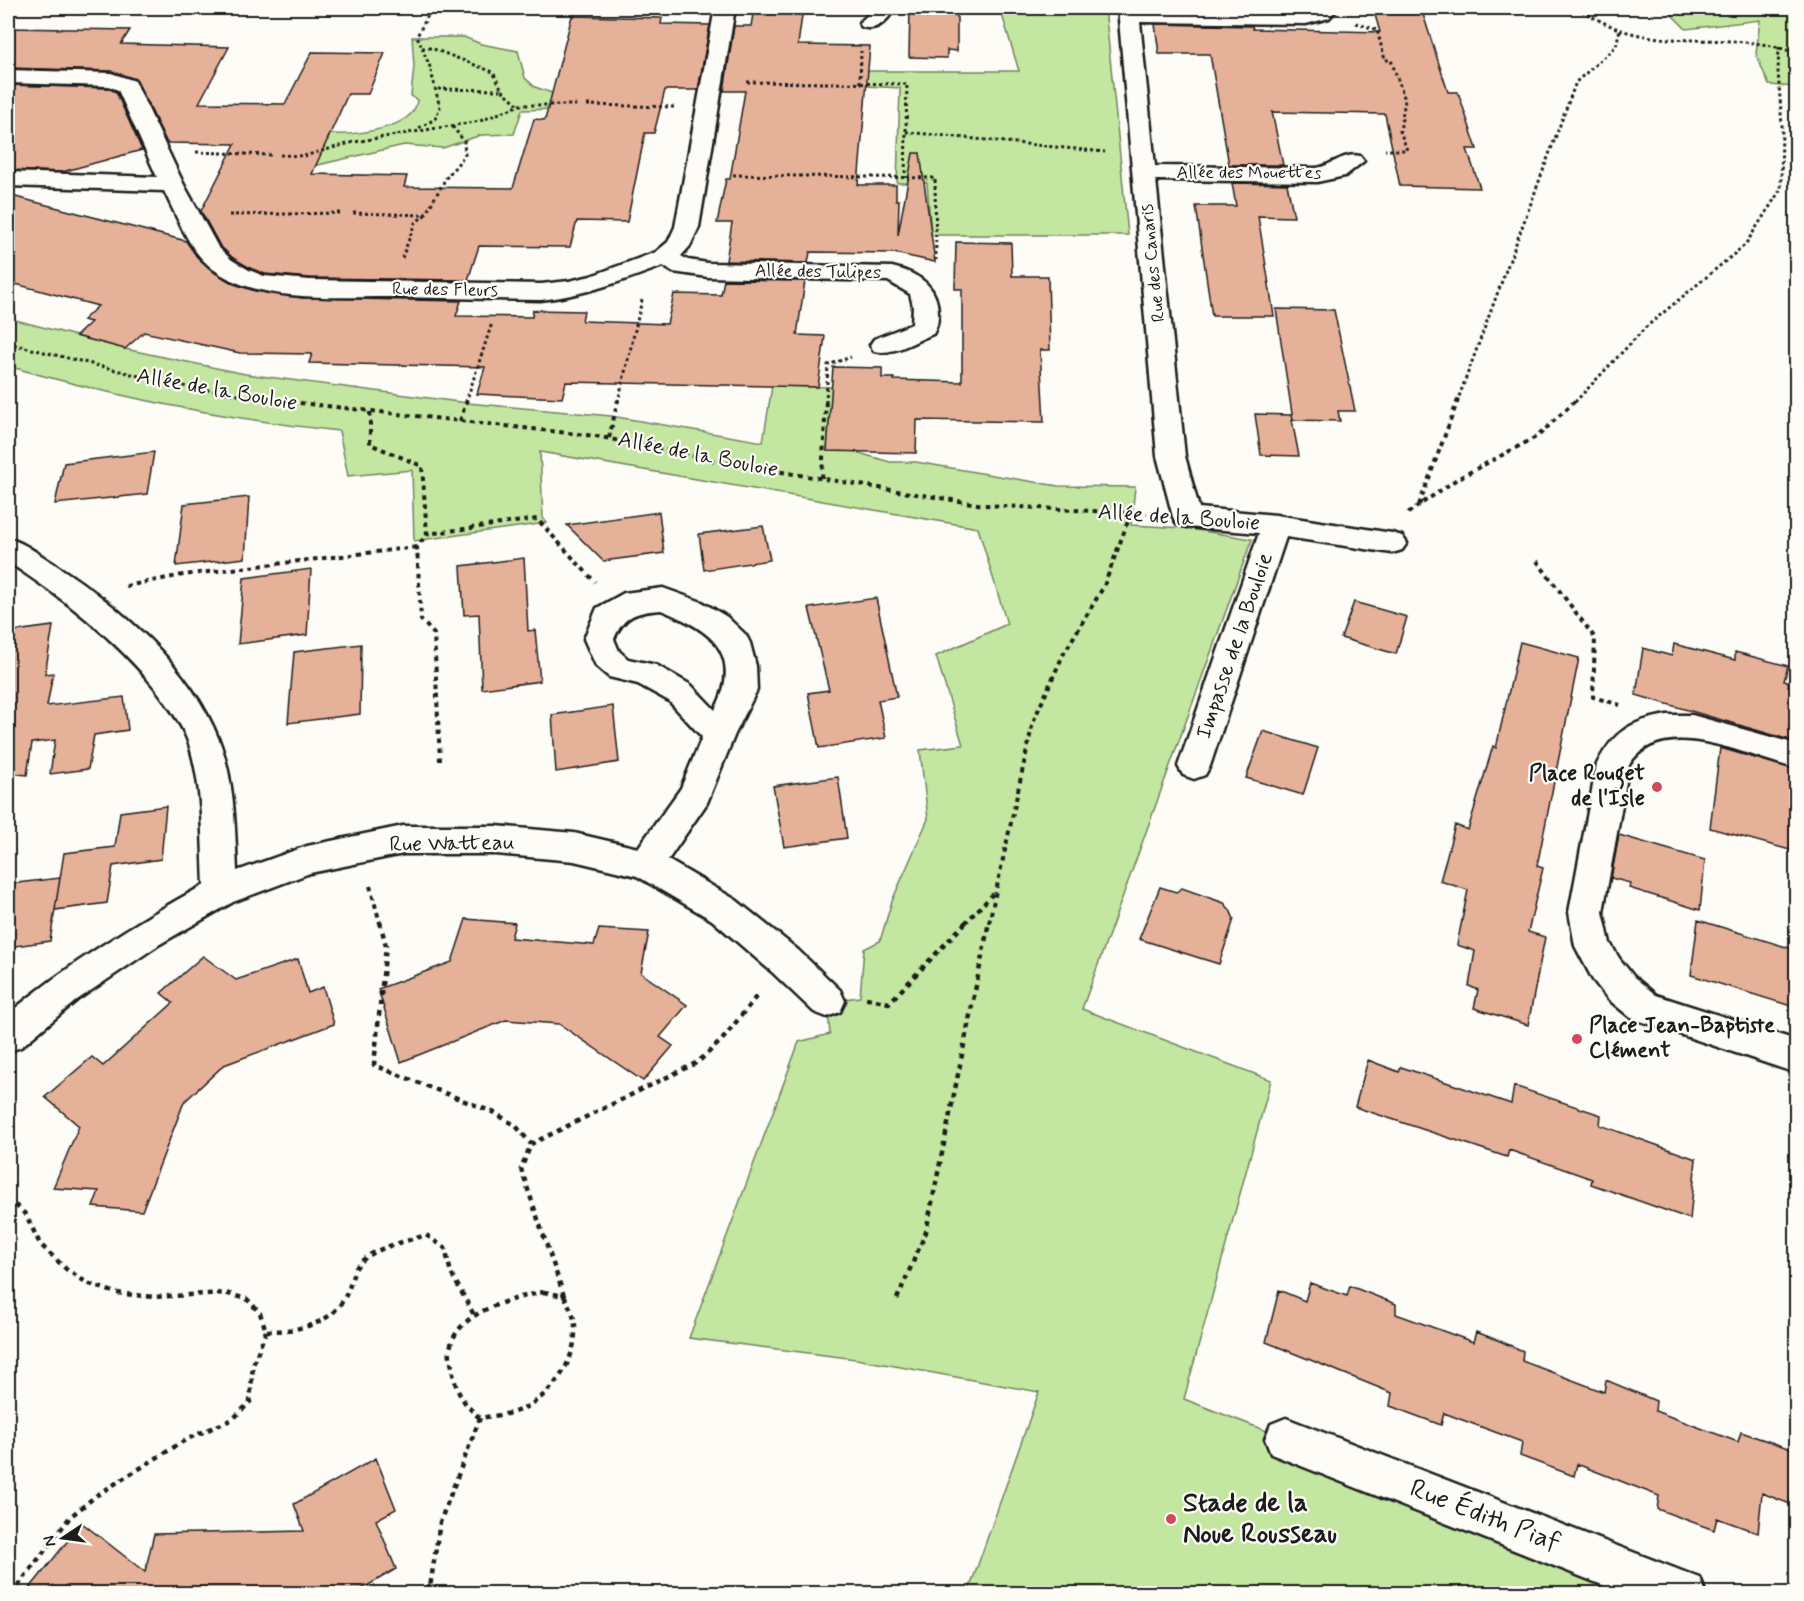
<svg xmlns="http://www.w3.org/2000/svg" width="1804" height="1601" viewBox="0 0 1804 1601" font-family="Mynerve,sans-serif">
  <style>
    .green { fill: #c3e7a0; stroke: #70825e; stroke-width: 1.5 }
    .building { fill: #e6b199; stroke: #1c1c1c; stroke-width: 1.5 }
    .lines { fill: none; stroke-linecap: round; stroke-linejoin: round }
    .minor-casing { stroke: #1c1c1c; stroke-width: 5 }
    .path-far2 { stroke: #1c1c1c; stroke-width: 3; stroke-dasharray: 3 3; stroke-linecap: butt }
    .path-far1 { stroke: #1c1c1c; stroke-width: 4; stroke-dasharray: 4.5 4.5; stroke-linecap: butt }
    .path { stroke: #1c1c1c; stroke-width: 4.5; stroke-dasharray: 5 5; stroke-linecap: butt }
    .minor { fill: #fdfcf7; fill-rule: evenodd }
    .poi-dot { fill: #d1495b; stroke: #fdfcf7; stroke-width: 2 }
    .labels { text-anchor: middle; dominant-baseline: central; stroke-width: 4.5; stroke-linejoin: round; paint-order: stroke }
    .far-street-label { font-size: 18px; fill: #1c1c1c; stroke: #fdfcf7 }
    .street-label { font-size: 22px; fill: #1c1c1c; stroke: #fdfcf7 }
    .poi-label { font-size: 22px; font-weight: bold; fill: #1c1c1c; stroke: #fdfcf7; text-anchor: end }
    .near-poi-label { font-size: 27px; font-weight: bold; fill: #1c1c1c; stroke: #fdfcf7; text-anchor: start }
    .near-street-label { font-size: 27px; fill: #1c1c1c; stroke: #fdfcf7 }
  </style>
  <rect width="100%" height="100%" fill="#fdfcf7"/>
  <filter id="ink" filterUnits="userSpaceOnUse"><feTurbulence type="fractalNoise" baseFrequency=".0167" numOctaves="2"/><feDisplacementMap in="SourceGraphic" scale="12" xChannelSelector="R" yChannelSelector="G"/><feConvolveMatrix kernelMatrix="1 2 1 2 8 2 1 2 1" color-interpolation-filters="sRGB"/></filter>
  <g filter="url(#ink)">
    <path class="green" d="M1000,8H1105L1128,235H931L927,183H897L900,88L866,86L856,71H1019Z
      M1665,8H1796V87L1769,85L1756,54L1760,20L1686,29Z
      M412,37H464L481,44L518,51L525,78L535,87L552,93L557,109L522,110L514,134L481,135L443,148L404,145L305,168L308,140H328L330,134C353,135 415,130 417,100L411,96L414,66Z
      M8,318L125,349L245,374L467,403L611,416L763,442L772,386L832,387L827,451H852L890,462H916L1058,486L1135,487L1131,525L1185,528L1252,539L1082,1009L1271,1080L1184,1399L1684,1593H968L1039,1392L856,1359L689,1338L799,1042L830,1034L827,1001L860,997L864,949L880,941L892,901L928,819L920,750L963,745L936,656L1007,624L978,528L540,452L543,518L547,523L414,541L412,470L348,476L339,431C227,419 115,397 8,366Z"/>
    <path class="building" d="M754,8H803L798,45L870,46L858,185H896V200H899L898,235L913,153H920L935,262L894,253L810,252L808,263L726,261L732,223H717L726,179H730L745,91H724L734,26H751Z
      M910,8L957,9V51L947,50V58L909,57Z
      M1373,8H1421L1448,92H1458L1477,149H1467L1480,188L1400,186L1385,114L1272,112L1283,165H1229L1210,54H1159L1155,24L1252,26L1253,29L1380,32Z
      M572,16L662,18L661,24L710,25L698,90H665L654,133H645L627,222L577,221L570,247L479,246L468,280L310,278L265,274L250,268L233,258L220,246L201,211L235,144L167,143L136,79L111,71L8,68V28L130,30L121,44L229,47L199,103L285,104L312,52L385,53L368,94H348L312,174L407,176L404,187L513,188L534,119L545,120Z
      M8,85L108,88L116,92L142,150L62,172L8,170Z
      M1232,183L1287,184L1294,217L1258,216L1274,316H1212L1196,206H1236Z
      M8,195L186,241L197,257L215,273L234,284L255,291L302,298L461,301L456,316L532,317L533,310L584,311L582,321L667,324L674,294L721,295L724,280L805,281L797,335L825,336L818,387L566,382L562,398L477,394L485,367L309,363L312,354L240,353L144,332L125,349L76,336L91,322L83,320L98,306L8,282Z
      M956,242L1011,243L1012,276H1048L1050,350H1040L1044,422L917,420L916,453L827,451L833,367L882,368V378H894V380L962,382V289H955Z
      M1276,309L1334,310L1355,411H1338L1340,421L1293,420Z
      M1255,414L1291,415L1299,456L1261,455Z
      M154,452L147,494L55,504L64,463Z
      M249,497L245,558L176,566L184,504Z
      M659,512L664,553L603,561L567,525Z
      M763,526L770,560L704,570L699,534Z
      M524,558L528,631L535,630L540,681L482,689L479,614L464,615L461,566Z
      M311,569L307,635L238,644L244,578Z
      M876,598L897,697L878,700L886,738L819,748L808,693L829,690L809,608Z
      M1354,602L1407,617L1396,654L1341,638Z
      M53,626L45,674L53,673L47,706L124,697L128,730L94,735L88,769L50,774L55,740L32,743L27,775L8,773V632Z
      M1520,642L1579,658L1537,866L1543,868L1528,932L1545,937L1528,1025L1474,1008L1478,990L1469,986L1475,951L1457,945L1468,890L1440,881L1455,825L1468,830L1493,746L1496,748Z
      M361,644L360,714L288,723L294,652Z
      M1674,644L1735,660V652L1788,666L1784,681L1789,682L1788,686L1797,688V742L1636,695L1643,648L1672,656Z
      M613,706L619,762L556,772L552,715Z
      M1263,731L1318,748L1303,795L1246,778Z
      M1720,748L1797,770V852L1710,828Z
      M838,777L847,838L784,847L773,786Z
      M166,806L161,859L113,866L107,903L55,910L64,853L115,847L120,812Z
      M1619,835L1705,860L1700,910L1629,888L1630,883L1611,878Z
      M60,878L50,941L8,947V884Z
      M1160,887L1176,892L1182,888L1224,903L1230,910L1234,919L1219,964L1139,939Z
      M466,919L515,923L511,938L594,945L599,929L649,932L641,973L687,1005L660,1037L673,1046L643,1081L559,1024L506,1020L401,1062L378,989L452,962Z
      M1698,920L1796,950L1791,1006L1691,975Z
      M203,956L236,980L298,959L308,993L323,987L334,1024L224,1065L184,1102L142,1211L93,1207L99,1191L53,1188L79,1126L45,1097L92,1057L103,1066L173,1003L161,993Z
      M1368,1060L1399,1072L1401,1067L1511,1104L1514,1086L1601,1115L1600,1125L1696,1159L1690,1219L1591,1184L1592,1179L1509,1150L1507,1157L1355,1107Z
      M1310,1283L1347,1296L1350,1286L1396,1304V1314L1473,1342L1476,1332L1500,1341L1523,1351L1522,1361L1604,1392L1606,1380L1656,1401L1655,1411L1738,1442L1741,1432L1797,1451V1491L1792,1489L1790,1504L1762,1493L1758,1533L1717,1518L1714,1530L1657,1509L1659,1496L1577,1464L1574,1476L1520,1456L1522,1442L1484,1428L1444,1413L1441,1425L1390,1406L1392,1393L1266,1342L1279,1290L1305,1301Z
      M376,1458L396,1509L376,1520L396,1569L355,1593H26L82,1523L145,1572L154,1534L304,1531L294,1504Z"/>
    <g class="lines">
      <g class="minor-casing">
        <path id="minor" d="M715,8H735L699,227L690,246L681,256L688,260L708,263L892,267C918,273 939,286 938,315C938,322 937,328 933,334C915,341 893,356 874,351L870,345L874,339L912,324L913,306L910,294L888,281L708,277L673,272L663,266C623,281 584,295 541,300C492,299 443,298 394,297C339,296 263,304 216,271C190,254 178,218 164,191L8,186V172L157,177L118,90L108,86L8,83V70L111,73L135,81L184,185L218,247L232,260L249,270L264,276L310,280L541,284L569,281L591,276L656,252L668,242L675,227Z
          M871,8H891V14C884,24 874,31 862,27L859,23L871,12Z
          M1118,8L1297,12C1312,11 1324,7 1338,8L1329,18L1306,24L1140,22L1155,166L1317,168C1333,165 1344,152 1360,156L1364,161L1345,176L1317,182L1156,180L1185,456L1199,508L1276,515L1392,533L1402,536L1407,543L1402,550L1392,553L1286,537L1210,766L1205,775L1194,779L1183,775L1178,766L1259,533L1187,527L1177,524L1173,517L1157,456Z
          M8,538C25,543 40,555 56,565C119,606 191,667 219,740C235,781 235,829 237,871L307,846L403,826H496L574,833L638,848L681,788L702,737L669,701L638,684L609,677L596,666L584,639L597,608L624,593L663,588L702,602L727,617L746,635L750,643L756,666L757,690L735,734L707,803L668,860L736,900L798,950L840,990L845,1001L840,1012L827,1017L814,1012L772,972L712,920L637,876L574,861L496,854H403L310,873L233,902L160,944L77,1000L21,1047L8,1052V1014C69,964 134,923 204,885C202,839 203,788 189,744C182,724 169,706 156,689C114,637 63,598 8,562ZM661,610C711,630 744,653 715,710L691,685L656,665L628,659L619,651L614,639C624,615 636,612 661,610Z
          M1667,715H1692L1796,744V768C1749,758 1663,711 1629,765L1603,912L1610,943L1619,958L1634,977L1656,995L1796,1040V1073L1631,1018L1608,999L1593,980L1575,946L1569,912L1597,764C1614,731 1631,721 1667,715Z
          M1286,1418L1700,1578L1706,1594H1625L1271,1454L1265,1439L1271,1424Z"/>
      </g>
      <path class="path-far2" d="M1577,8C1594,18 1612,28 1631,33C1687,47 1738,32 1796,53
        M1356,23L1377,30L1385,60H1391L1405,100L1400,131L1407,150H1385
        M422,48H431L493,72L502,90L519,105
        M747,82L907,84L905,178
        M860,83L861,51
        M438,89L501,90
        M587,105L674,107
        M419,128L435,119L440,108L430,67L417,36L432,8
        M906,132L1105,152
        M196,152L271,155
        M280,155L304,156L354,142L480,121L520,105H578
        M733,175L935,178L936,260
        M353,213L425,215L446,178L465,155L464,141L452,126
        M229,215L342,213
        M402,258L415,223L425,215
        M8,343L171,384L282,402
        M466,402L492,323
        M618,402L642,300
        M826,402L828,365L851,357
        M1457,402L1576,82L1616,46L1620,29
        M1575,402L1646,327L1745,245L1781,189L1782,126L1778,71L1779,47"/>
      <path class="path-far1" d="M273,400L596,436L721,462L983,505L1147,514
        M370,412V444L422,466L427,534
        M460,421L467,400
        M609,438L618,400
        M822,478L826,400
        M1419,505L1458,400
        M1408,513L1457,479L1538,436L1576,400
        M1537,561L1595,638L1593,697L1620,705
        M126,586L183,575L417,547
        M440,761L434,634L421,620L417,547L427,534L537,519L595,582
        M370,886L380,923
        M965,923L994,893
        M989,923L1033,722L1063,655L1104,586L1131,513"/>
      <path class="path" d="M380,922L386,946L374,1065L495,1113L516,1126L531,1144
        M866,998L889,1003L966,922
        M8,1198L26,1215L40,1244L66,1269L87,1283L116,1293L154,1297L225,1293L247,1299L260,1313L266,1331C297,1331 331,1326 346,1295C351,1286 352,1273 358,1265C373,1247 405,1242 426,1235L445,1248L451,1273L474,1315
        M544,1292L564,1296C570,1308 576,1318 575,1331C575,1365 548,1400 517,1411C506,1415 492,1416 480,1418C462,1403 455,1390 452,1367C451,1361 449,1355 450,1349C456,1311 514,1298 544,1292Z
        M564,1296L521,1169L531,1144L698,1062L722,1040L759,993
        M897,1299L926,1232L989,922
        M12,1594L70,1517L97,1495L187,1439L233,1419L250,1402L253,1365L266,1331
        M429,1594L440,1522L480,1418"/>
      <use href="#minor" class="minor"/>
    </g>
  </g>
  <g class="poi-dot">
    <circle cx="1657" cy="787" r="6"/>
    <circle cx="1577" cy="1039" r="6"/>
    <circle cx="1171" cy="1519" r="6"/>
  </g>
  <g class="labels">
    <g class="far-street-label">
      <text x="1249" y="173">Allée des Mouettes</text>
      <text transform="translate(1153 263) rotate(-96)">Rue des Canaris</text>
      <text transform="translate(818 272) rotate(1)">Allée des Tulipes</text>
      <text transform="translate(445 290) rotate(1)">Rue des Fleurs</text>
    </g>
    <g class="street-label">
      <text transform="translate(217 390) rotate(10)">Allée de la Bouloie</text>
      <text transform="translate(698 455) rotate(11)">Allée de la Bouloie</text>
      <text transform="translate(1179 518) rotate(4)">Allée de la Bouloie</text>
      <text transform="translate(1235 646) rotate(-71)">Impasse de la Bouloie</text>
      <text transform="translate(452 844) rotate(-1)">Rue Watteau</text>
    </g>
    <g class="poi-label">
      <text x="1645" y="774">Place Rouget<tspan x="1645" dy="25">de l'Isle</tspan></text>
      <text x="1589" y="1026" text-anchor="start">Place Jean-Baptiste<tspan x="1589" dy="25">Clément</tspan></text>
    </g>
    <g class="near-poi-label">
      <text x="1183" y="1503">Stade de la<tspan x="1183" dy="31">Noue Rousseau</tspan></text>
    </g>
    <g class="near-street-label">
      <text transform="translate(1485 1516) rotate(21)">Rue Édith Piaf</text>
    </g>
  </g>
  <rect width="1804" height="1601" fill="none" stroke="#fdfcf7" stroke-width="30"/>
  <rect x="15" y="15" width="1774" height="1571" fill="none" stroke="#1c1c1c" stroke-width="2" filter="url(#ink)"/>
  <g transform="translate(63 1538) rotate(257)" stroke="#fdfcf7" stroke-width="4.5" paint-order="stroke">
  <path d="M0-4.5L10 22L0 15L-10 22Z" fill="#1c1c1c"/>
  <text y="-9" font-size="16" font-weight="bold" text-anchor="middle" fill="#1c1c1c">N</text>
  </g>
</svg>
